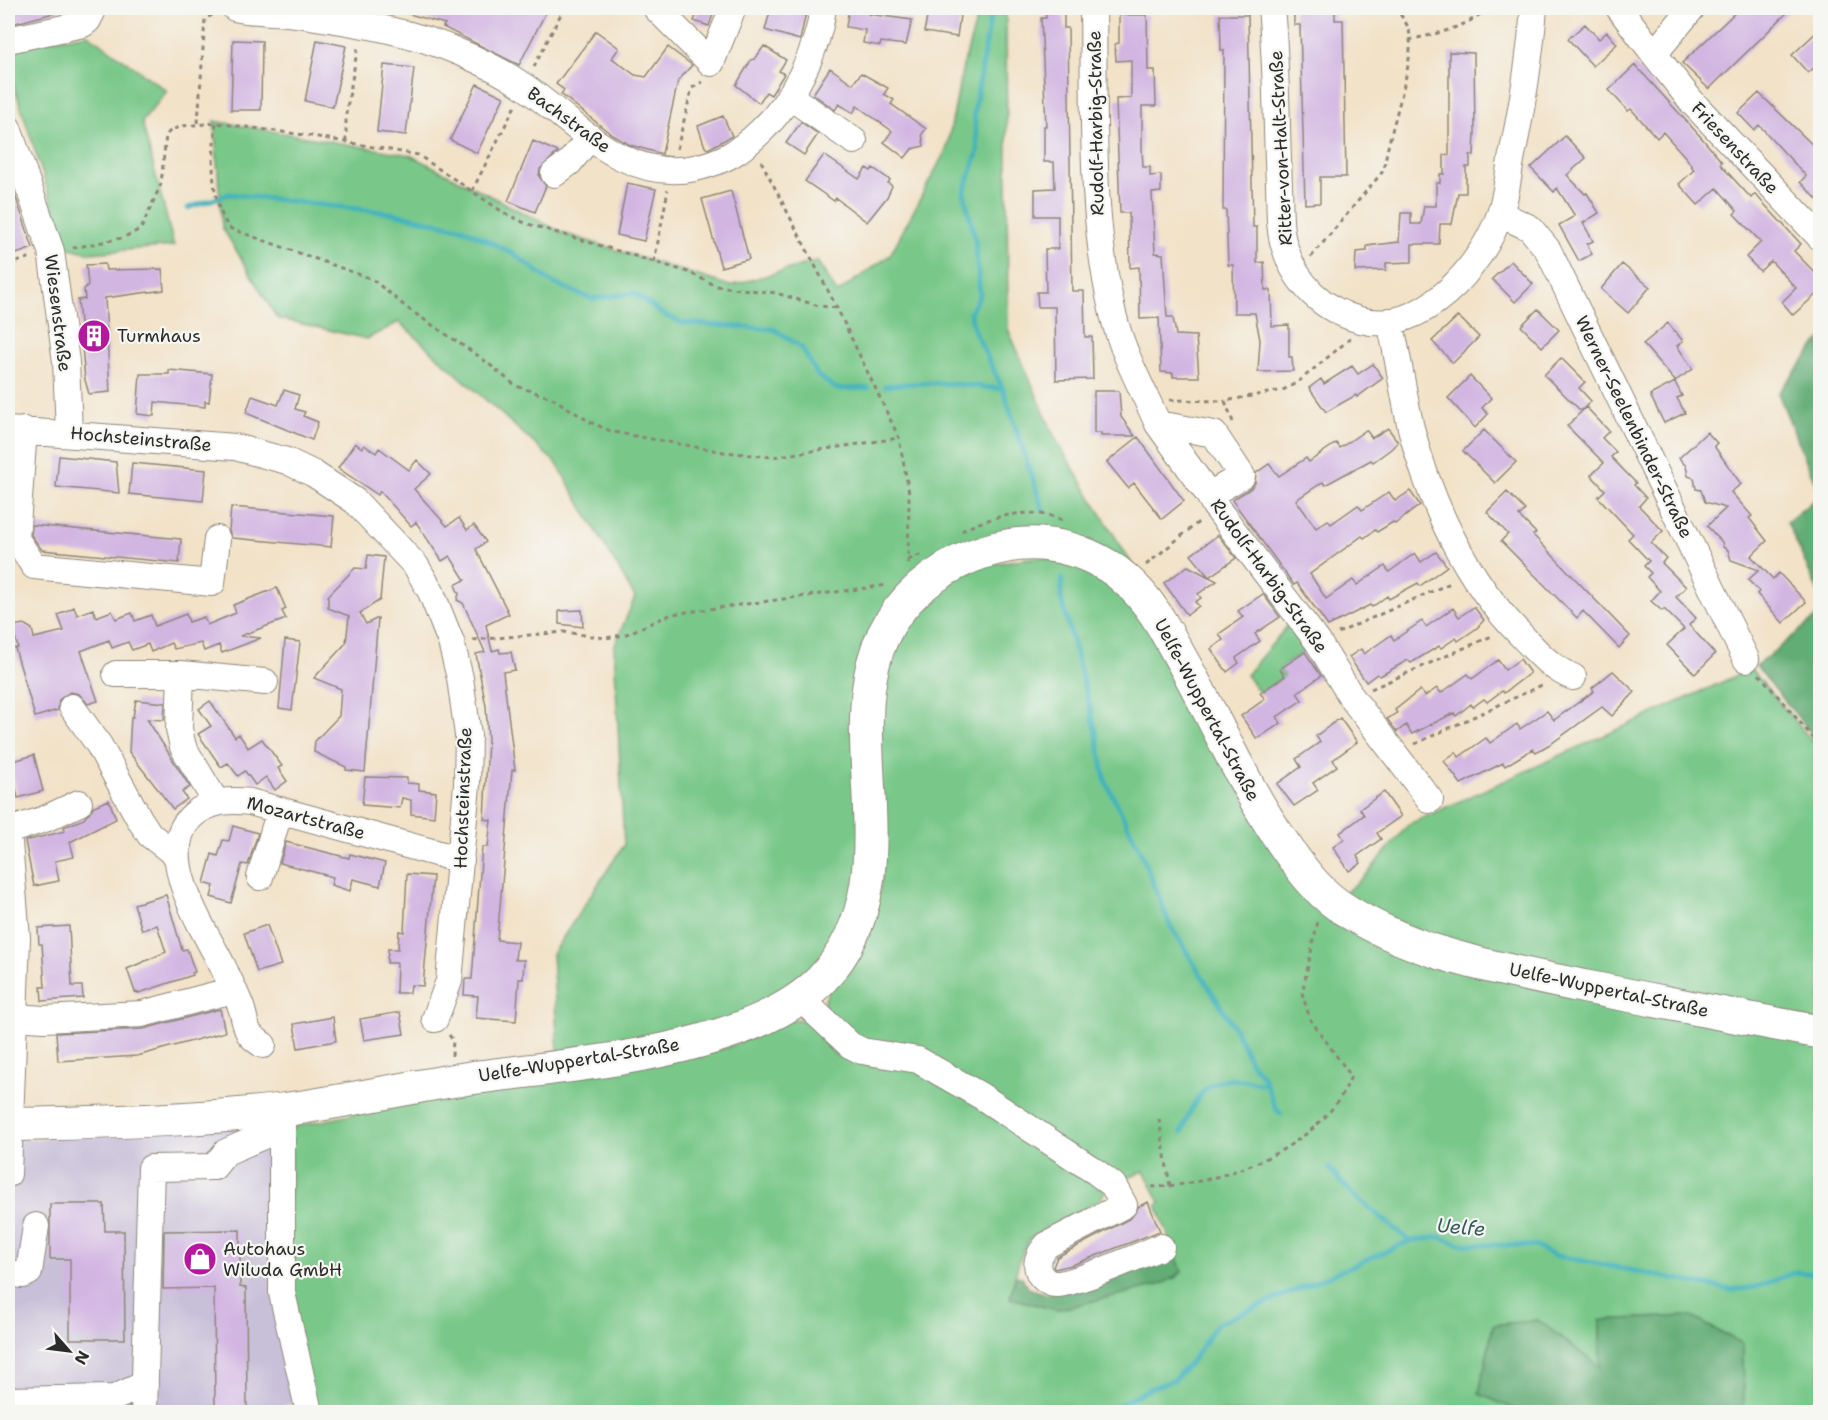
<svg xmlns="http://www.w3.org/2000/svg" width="1828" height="1420" viewBox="0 0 1828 1420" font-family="'Shantell Sans',sans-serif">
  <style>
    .industrial { fill: #c8bfd8 }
    .green { fill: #79c889; stroke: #527a5a; stroke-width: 1.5 }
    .forest { fill: #62ac75; stroke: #466c50; stroke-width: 1.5 }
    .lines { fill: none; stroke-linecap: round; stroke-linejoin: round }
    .stream { stroke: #43b3bc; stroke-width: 5 }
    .building { fill: #d2b6e2 }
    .minor-casing { stroke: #8e867a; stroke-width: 28 }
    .major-casing { stroke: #8e867a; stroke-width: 35 }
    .path { stroke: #8e867a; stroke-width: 3; stroke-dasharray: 4.5 4.5; stroke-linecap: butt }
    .minor { stroke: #fff; stroke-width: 26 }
    .major { stroke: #fff; stroke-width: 33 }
    .labels { text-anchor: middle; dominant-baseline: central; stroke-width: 4.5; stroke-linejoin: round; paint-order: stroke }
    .street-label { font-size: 18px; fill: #2b2b2b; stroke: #f6f6f2 }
    .poi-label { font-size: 18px; fill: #2b2b2b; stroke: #f6f6f2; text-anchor: start }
    .water-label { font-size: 20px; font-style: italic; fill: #335b5e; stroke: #f6f6f2 }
  </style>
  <rect width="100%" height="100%" fill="#f6f6f2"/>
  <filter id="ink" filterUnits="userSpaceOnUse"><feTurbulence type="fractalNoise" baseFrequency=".0167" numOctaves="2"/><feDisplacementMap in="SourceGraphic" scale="12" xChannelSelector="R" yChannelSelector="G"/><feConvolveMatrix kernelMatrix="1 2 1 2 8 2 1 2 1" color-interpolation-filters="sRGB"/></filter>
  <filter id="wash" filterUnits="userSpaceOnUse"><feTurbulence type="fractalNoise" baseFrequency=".008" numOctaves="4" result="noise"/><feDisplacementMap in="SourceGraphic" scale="24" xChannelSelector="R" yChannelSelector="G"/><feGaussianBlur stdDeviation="1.35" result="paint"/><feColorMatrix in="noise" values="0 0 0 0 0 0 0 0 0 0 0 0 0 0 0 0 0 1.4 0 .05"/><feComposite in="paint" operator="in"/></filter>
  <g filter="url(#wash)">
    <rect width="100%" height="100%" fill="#f2e2c8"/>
    <path class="industrial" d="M263,1123L278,1139L302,1402L264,1409L263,1412H65V1407L8,1406V1141Z"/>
    <path class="green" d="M980,8H1006L1008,329L1056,440L1138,574L1039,538L889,611L861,881L820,969L745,1019L558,1051L552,954L624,845L614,647L635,597L557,464L399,322L367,339L277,318L222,227L214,121L410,155L563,233L730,286L817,261L837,293L890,255L947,148L963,66Z
      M88,34L167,91L142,122L174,246L89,253L66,247L8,67V47Z
      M1037,557C1073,562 1115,572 1139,601C1163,629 1179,668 1195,701C1225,765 1273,864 1330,906C1401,959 1492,974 1577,991C1658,1008 1739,1023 1820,1038V1412H1744L1743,1344L1690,1316L1600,1320V1367L1538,1320L1493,1325L1479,1394L1522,1412H314L286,1283L292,1127L444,1096L554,1081L726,1048L794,1019L810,1021L834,1045L866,1062L918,1067L1107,1188L1100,1200L1034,1235C1018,1252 1016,1276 1010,1298L1057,1310L1170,1274L1174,1279L1182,1272L1157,1206L1160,1202L1144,1171L1120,1182L922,1054L873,1049L846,1034L823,1008C828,982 840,983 851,963C865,939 876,909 881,882C888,841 880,801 878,760C876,699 879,651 923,604C937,590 951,576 970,570C991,563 1015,560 1037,557Z
      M1290,623L1308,649L1280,669L1285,676L1260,693L1246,675Z
      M1751,669L1820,750V1023L1480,957L1340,897L1366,875L1409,824Z"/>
    <path class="forest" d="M1820,340V596L1787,522L1820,495L1778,393Z
      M1820,614V750L1813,741L1815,738L1756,666Z
      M1160,1255L1177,1258L1182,1272L1163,1284L1057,1310L1010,1298L1016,1276L1022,1277L1028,1288L1047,1294Z
      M1690,1316L1743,1344L1744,1412H1522L1479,1394L1493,1325L1538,1320L1600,1367V1320Z"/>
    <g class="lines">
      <path class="stream" d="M992,8L974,113L978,151L964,193L975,239L980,295L970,313L975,332L1003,389
        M188,208L229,194L392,213L464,229L514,254L553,283L592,299L634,293L662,314L682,323L774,329L801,347L818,376L837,389L868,388
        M885,386C930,380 959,384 1003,389L1043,510
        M1062,579L1061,598L1096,730L1105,780L1140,850L1170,925L1235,1029L1251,1063L1263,1076L1276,1109L1281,1114
        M1182,1132C1199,1085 1213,1071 1264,1084
        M1329,1168L1352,1194L1410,1241
        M1106,1412L1151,1388L1174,1380L1194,1358L1217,1324L1410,1241L1440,1237L1459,1244L1535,1246L1553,1255L1732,1290L1756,1287L1796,1272L1820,1274"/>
    </g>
    <g id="blocks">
      <path class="building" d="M8,8H57L58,12L8,25Z
        M403,8H548L519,65L443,27L445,24L402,12Z
        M699,8H715L709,26L694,21Z
        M771,8H807L800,40L765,30Z
        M849,8H869L868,14L912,20L906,45L881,42L880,46L863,43L865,30L846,27Z
        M929,8H961L957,37L924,32Z
        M1046,8H1064V28H1068L1072,291H1084L1085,337H1092L1093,379L1056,380L1055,307H1038L1037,292H1046L1045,249H1058V216H1035V189L1055,188L1054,162H1044V126H1046L1041,18H1046Z
        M1294,8H1335V20H1343L1346,177H1320V203L1305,204L1300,25H1294Z
        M1740,8H1792L1709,89L1682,63Z
        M1119,15H1147L1148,70H1155L1156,106H1142V148L1143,167H1150V176L1161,175V192L1152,193L1155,253L1163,254L1167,317H1173L1176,335L1196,336L1199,377H1173V373L1161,372L1159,318L1140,319L1139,267L1130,268L1129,213H1120L1116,99L1131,98V60L1116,61L1115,44L1119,43Z
        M1220,15H1248L1253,227H1257V263L1264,262L1265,290H1271L1272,326L1289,325V357H1292L1293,371L1258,372L1260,340L1255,313H1234L1233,265H1228L1226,210H1223L1224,50H1221Z
        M1585,24L1599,39L1607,32L1617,44L1593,66L1568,39Z
        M1821,28V62L1808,73L1792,55Z
        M596,31L619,48L612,58L635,75L646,77L668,47L692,65L678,81L662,154L630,145L611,134L561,94L564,90L556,84Z
        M233,40L262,41L261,110H231Z
        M317,40L346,46L333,107L305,101Z
        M764,46L786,60L779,71L784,74L771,95L766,92L759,103L736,85L751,60L755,59Z
        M1449,52L1474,53L1475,133L1474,155H1470V167H1466V193H1458L1452,224H1440L1439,244H1412V262L1386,263V270L1355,271L1356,252L1367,251V246L1399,242L1401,213H1411V224H1421L1424,206H1436V183H1440V174H1444V155H1449Z
        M384,65L414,68L406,135L377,132Z
        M1635,65L1700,136L1722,162L1720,164L1751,198L1755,194L1801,244L1794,251L1821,279V290L1793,315L1782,302L1796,288L1771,261L1760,271L1746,257L1761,242L1734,214L1737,211L1717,188L1698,205L1679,184L1694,170L1687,159L1663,132L1657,138L1631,109L1628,111L1609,90Z
        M830,68L853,84L861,73L888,88L884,94L894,100L891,104L926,129L922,134L924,146L912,149L905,158L884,142L892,131L857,106L853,113L839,104L835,110L813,94Z
        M477,84L504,97L477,153L450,140Z
        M1759,93L1821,153V203L1800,182L1806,176L1759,125L1754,130L1738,113Z
        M723,116L732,136L708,149L705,147L698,126Z
        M801,122L818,134L804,155L786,143Z
        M1565,136L1586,158L1567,175L1585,194L1587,193L1599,213L1583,223L1593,241L1587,244L1592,254L1579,261L1559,225L1575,216L1557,188L1554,192L1531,168Z
        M533,141L558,152L540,169L539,176L546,186L535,212L508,201Z
        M824,155L859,179L866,168L871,171L873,168L890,180L888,183L892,186L887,197L867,222L836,198L834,201L805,181Z
        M8,180H10L33,248L8,257Z
        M627,183L656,189L644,241L617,235Z
        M731,191L749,259L721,267L702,199Z
        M1511,261L1533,284L1515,302L1492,279Z
        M105,264L106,270L162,269L164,290L105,298L110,392L89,394L85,380L78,300L85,299L84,289L88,285L86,265Z
        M1622,264L1650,287L1628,313L1601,289Z
        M1538,309L1559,330L1542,347L1521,326Z
        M1458,316L1479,337L1453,363L1432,341Z
        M1668,323L1683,341L1677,346L1693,369L1675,381L1643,344Z
        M1561,358L1585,382L1579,388L1591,401L1581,411L1544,375Z
        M1373,364L1383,378L1357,397L1356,395L1326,412L1309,388L1321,379L1324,384L1352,366L1358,374Z
        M169,370L212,374L209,402L205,401V407L155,402L154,416L137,414L140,374H169Z
        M1470,376L1491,398L1482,408L1488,414L1475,428L1448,398Z
        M1675,382L1682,396L1677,398L1685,413L1664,423L1650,395Z
        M284,390L299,395L295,409L305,412L303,416L318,422L312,440L246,413L252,396L278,405Z
        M1094,391H1119L1121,417L1135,436H1101V433H1094Z
        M1586,407L1609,431L1602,438L1616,452L1611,457L1636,483L1634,485L1646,498L1639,506L1663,531L1651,543L1666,558L1662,563L1686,587L1676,597L1696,618L1689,625L1715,654L1695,674L1667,645L1684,629L1664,609L1662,611L1651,601L1660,591L1647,577L1651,573L1644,566L1649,561L1628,539L1633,534L1598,497L1605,490L1591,475L1604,463L1567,426Z
        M1388,428L1398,442L1391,449L1373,462L1371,460L1325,485L1323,482L1296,500L1316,528L1328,520L1331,524L1358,505L1362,510L1389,492L1395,501L1410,491L1420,505L1395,524L1393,522L1377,532L1375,530L1364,538L1362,536L1310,574L1326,599L1353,580L1357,585L1385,566L1389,572L1415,553L1421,562L1436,552L1447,566L1420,586L1418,583L1389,599L1387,596L1372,607L1370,605L1328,626L1297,583L1294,585L1232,500L1250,489L1255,483L1256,473L1269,464L1279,476L1306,458L1309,462L1336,443L1340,448L1366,430L1372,438Z
        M1484,430L1516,462L1495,483L1463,451Z
        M1707,432L1717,443L1714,446L1741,484L1731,492L1752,516L1749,518L1767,541L1751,556L1773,579L1779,573L1806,602L1783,623L1757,594L1759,591L1748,580L1759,570L1731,560L1728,550L1723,547L1722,542L1707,526L1726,508L1705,502L1701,490L1696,489L1694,478L1688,476L1686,466L1679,458Z
        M1138,437L1184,501L1162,519L1134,483L1128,488L1107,462Z
        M355,443L362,448L364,445L376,453L379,448L409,470L417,460L431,474L414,489L447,526L459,518L467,530L474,525L486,542L476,549L509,614L486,625L492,651L499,649L500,653L511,652L515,670L503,672L515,770H512L497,940L517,942L515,960H524L523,979H519L516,1021L476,1018L478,996L464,995L465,979H472L482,847H488L491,820L484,819L488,740L486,706L476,654L485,652L463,603L457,600L459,594L455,585L465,580L450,556L442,561L416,522L411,526L380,491L378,495L338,468Z
        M59,456L116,462L119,493L56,487Z
        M132,463L206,470L203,501L129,494Z
        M1507,492L1525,510L1519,516L1536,533L1533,535L1630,636L1619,648L1583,611L1577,618L1501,541L1508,534L1487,512Z
        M231,507L334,516L331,547L232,538L229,531Z
        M32,525L181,539L179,563L42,550L31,535Z
        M1218,535L1236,558L1209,577L1217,581L1198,594L1201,598L1195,602L1199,606L1187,615L1164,583L1188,566L1209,577L1191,555Z
        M368,555L384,557L380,600L360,613L366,624L378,618L365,772L346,770V767L314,752L315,741L339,716L341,689L314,678L346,643L349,616L328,608V596L355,568L366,569Z
        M277,588L286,609L282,611L286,619L240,636L261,638L222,653L219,645L204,651L201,643L174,649L171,643L151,652L148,644L132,650L128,642L112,648L109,640L81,651L98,701L88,704L79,694L70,692L59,700L58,710L35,717L15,648H18L12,626L24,624L32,629L34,638L64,631L58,615L74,607L77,615L93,609L96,617L112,611L116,619L132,613L135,621L151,615L155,626L186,614L189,622L204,617L207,625L236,613L233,605Z
        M1263,594L1280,617L1255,634L1260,641L1236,658L1239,663L1227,672L1211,649L1223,640L1219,634L1243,617L1238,611Z
        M1474,607L1484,620L1477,628L1458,641L1456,638L1441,648L1439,646L1411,663L1408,660L1380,676L1377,674L1366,682L1349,657L1361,649L1364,654L1391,635L1394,640L1422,621L1426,627L1453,608L1459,617Z
        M582,610L583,627L559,624V611Z
        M285,640L300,642L292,710L279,708Z
        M1305,652L1321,676L1297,693L1302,700L1277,717L1281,723L1257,739L1241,716L1265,699L1260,693L1285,676L1280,669Z
        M1520,659L1530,673L1504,693L1502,691L1487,702L1484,699L1473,707L1471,704L1456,716L1454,713L1412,734L1406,725L1397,732L1387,719L1397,713L1395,710L1420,690L1425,696L1437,688L1441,693L1468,674L1472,679L1498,660L1505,670Z
        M1613,671L1635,692L1612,716L1602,707L1552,743L1536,752L1533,749L1505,766L1503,763L1461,784L1444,761L1456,752L1459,757L1486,738L1490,743L1517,724L1520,729L1547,711L1554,720L1594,691L1592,688Z
        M136,700L165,703L164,720L147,719L190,787L182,792L187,799L173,809L129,752L131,717H133Z
        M210,701L235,737L239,734L248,748L262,739L282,766L278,768L287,781L275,790L266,777L255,785L245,771L238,776L228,763L221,767L198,734L211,726L199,709Z
        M1340,718L1357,742L1333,760L1337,766L1313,783L1318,790L1294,806L1277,784L1301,767L1296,759L1320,742L1316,736Z
        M34,755L43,791L18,798L10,762Z
        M365,777L407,778V783L419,784V790L436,792L434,817L411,814V800L402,798L400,808L362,805Z
        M1384,792L1401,816L1377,833L1381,839L1357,856L1361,863L1349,871L1333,847L1344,839L1340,833L1364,815L1360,809Z
        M109,800L116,819L70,842L74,857L55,861L59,881L34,886L25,841L65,831L64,827L84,819L94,806Z
        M233,826L258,833L248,865L242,864L231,903L211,897L214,886L204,883L212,854L218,856L223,840L229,841Z
        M286,842L349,858L350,854L385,863L380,886L353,879L350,891L331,885L333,877L280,863Z
        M407,874L433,876L423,986L411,985L410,993H396L397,963H387L388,949H398L399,931L404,932Z
        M166,895L182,950L187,949L195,972L192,973L193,975L139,993L135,992L127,969L166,952L157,925L142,930L134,904Z
        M267,925L281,965L257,972L244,933Z
        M69,926L72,986H82L83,998L42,1001L41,987H45L42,944H39L38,928Z
        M220,1009L225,1032L137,1056L58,1061L56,1033L143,1029Z
        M400,1012L404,1034L364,1040L360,1019Z
        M333,1017L336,1041L298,1048L294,1024Z
        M1148,1202L1160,1231L1072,1265L1055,1269L1053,1267L1057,1257L1131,1218L1139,1206Z
        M50,1204H104L105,1231H124L125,1339H70V1259H50Z
        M240,1230V1287L246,1288L247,1408H215L214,1288L163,1289L164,1231Z"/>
    </g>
  </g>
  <g filter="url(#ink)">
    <use href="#blocks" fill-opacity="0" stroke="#8e867a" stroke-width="1.5"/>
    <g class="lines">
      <g class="minor-casing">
        <path id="minor" d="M235,8C257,13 280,11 303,15C356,23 412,31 461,53C483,62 506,74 525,87C576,123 625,183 695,168C725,161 739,152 761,131C792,102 818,51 823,8
          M656,8L711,63L733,8
          M1093,8C1095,109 1089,214 1113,314C1122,352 1142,388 1158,424L1214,434L1242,476L1209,495L1215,506L1318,642L1352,698L1430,800
          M1271,8C1277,66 1276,125 1279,184C1280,204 1278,229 1285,248C1296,284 1323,310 1360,320C1422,336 1482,266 1500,214C1506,197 1508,177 1511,160C1522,109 1530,59 1534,8
          M1619,8L1654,54L1692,8
          M8,40L83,24L88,20L94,8
          M1654,54L1692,102L1820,237
          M789,96L854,141
          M8,128L51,251L66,362L69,432
          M554,174L570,162L590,137
          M1500,214L1530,228L1548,250L1746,659
          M1390,321C1398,357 1403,393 1411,428C1430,503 1466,580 1521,635C1536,651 1552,669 1573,677
          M1158,424L1209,495
          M8,430L235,447L287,461L314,474L355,501L416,566L431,592L451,642L460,678L468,735L467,785L449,981L435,1019
          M24,430L16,539L34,566L212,583L217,539
          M116,674H181L265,682
          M181,674L179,729L183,747L216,802
          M72,707L99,745L140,820L150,835L176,855
          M8,831L17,938L8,1174
          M8,831L45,819L79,803
          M260,877L280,810
          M801,999L850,1045L862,1051L918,1060L981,1096L1096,1172L1113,1185L1124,1205L1047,1245C1041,1252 1035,1260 1038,1270C1040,1277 1048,1284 1055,1284C1074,1285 1140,1255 1161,1247
          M15,1017L44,1019L142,1014L233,990
          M263,1045C259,1042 252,1038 249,1033C245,1026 244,1015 241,1007C236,994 230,982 224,969C205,930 154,857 190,818C206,801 228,799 250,802L461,860
          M282,1110V1293L309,1412
          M8,1273L23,1275L29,1272L36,1226
          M8,1400L114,1398L145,1384
          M144,1412L151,1168L214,1167L226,1152L263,1136L281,1118"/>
      </g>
      <g class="major-casing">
        <path id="major" d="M8,1125C99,1122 191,1121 282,1110C345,1102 407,1087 470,1078C569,1065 750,1053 821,980C939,858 785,665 946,569C976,551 1014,540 1049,545C1075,548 1104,560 1124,578C1149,599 1164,627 1179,655C1215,717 1242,784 1283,843C1299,866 1315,889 1338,905C1411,955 1501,969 1586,987C1664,1002 1742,1018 1820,1032"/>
      </g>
      <path class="path" d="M1409,40C1434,34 1469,28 1486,8
        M534,67L564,8
        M198,123L205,19L214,14
        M216,123C212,159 209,196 229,228L372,279L407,308L480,357L516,386L552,398L590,422L613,432L724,452L772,457L899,438
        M346,142V114L358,46
        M677,149L692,88L702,82
        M761,161L837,308L899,438L909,493L908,568
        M472,191L515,106
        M73,248L122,238L141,229L161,184L166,135L171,130L183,126L216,123L312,136L418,155L506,214L525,223L688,272L716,286L776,293L819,306L837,308
        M1311,257L1384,170C1387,134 1419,56 1408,27C1405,21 1400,14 1396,8
        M654,262L668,190
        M8,265L31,257
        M1170,400L1225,401
        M1233,422L1225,401L1283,390L1298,382L1351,338
        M962,531C989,516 1033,506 1062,520
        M908,560L922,554
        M1146,565L1201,520
        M1338,633L1453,582
        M473,640L564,632L605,638L624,635L672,614L888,585
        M1759,674L1820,746
        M1371,689L1494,635
        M1415,744L1542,685
        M449,1035L453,1040L452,1056
        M1159,1119L1170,1186
        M1152,1187C1222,1185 1325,1147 1351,1076L1310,1019L1302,993L1318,921"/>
      <use href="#minor" class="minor"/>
      <use href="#major" class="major"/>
    </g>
  </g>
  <defs>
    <g id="building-disc" transform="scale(1.725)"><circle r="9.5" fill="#b5179e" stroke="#f6f6f2"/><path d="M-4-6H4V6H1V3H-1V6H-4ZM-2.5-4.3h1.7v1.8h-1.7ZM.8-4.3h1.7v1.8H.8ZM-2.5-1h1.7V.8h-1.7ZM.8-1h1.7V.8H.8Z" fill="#fff"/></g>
    <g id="shop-disc" transform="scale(1.725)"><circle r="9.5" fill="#b5179e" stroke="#f6f6f2"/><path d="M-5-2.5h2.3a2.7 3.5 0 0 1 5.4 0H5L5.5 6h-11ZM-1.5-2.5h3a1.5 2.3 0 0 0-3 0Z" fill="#fff"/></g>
  </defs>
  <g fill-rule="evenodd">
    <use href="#building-disc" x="94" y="336"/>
    <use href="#shop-disc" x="200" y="1259"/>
  </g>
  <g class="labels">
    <g class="street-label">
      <text transform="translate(569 120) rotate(36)">Bachstraße</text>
      <text transform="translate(1096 123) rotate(-91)">Rudolf-Harbig-Straße</text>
      <text transform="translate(1281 148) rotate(-93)">Ritter-von-Halt-Straße</text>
      <text transform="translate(1735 148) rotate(47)">Friesenstraße</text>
      <text transform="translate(58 313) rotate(83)">Wiesenstraße</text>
      <text transform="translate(1634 427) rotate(64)">Werner-Seelenbinder-Straße</text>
      <text transform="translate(141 439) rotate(5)">Hochsteinstraße</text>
      <text transform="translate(1269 576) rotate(54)">Rudolf-Harbig-Straße</text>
      <text transform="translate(1207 710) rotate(62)">Uelfe-Wuppertal-Straße</text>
      <text transform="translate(463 798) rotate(-88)">Hochsteinstraße</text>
      <text transform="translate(306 818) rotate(15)">Mozartstraße</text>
      <text transform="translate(1609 990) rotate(12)">Uelfe-Wuppertal-Straße</text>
      <text transform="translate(579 1060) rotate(-9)">Uelfe-Wuppertal-Straße</text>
    </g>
    <g class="poi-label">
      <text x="117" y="336">Turmhaus</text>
      <text x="223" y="1249">Autohaus<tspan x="223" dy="21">Wiluda GmbH</tspan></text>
    </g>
    <g class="water-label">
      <text transform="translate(1461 1227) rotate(5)">Uelfe</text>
    </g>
  </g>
  <rect width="1828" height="1420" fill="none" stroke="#f6f6f2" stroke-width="30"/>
  <g transform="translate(69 1351) rotate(118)" stroke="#f6f6f2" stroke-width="4.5" paint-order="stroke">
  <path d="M0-4.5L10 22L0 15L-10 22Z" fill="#2b2b2b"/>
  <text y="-9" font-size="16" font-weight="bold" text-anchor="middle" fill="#2b2b2b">N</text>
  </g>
</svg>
